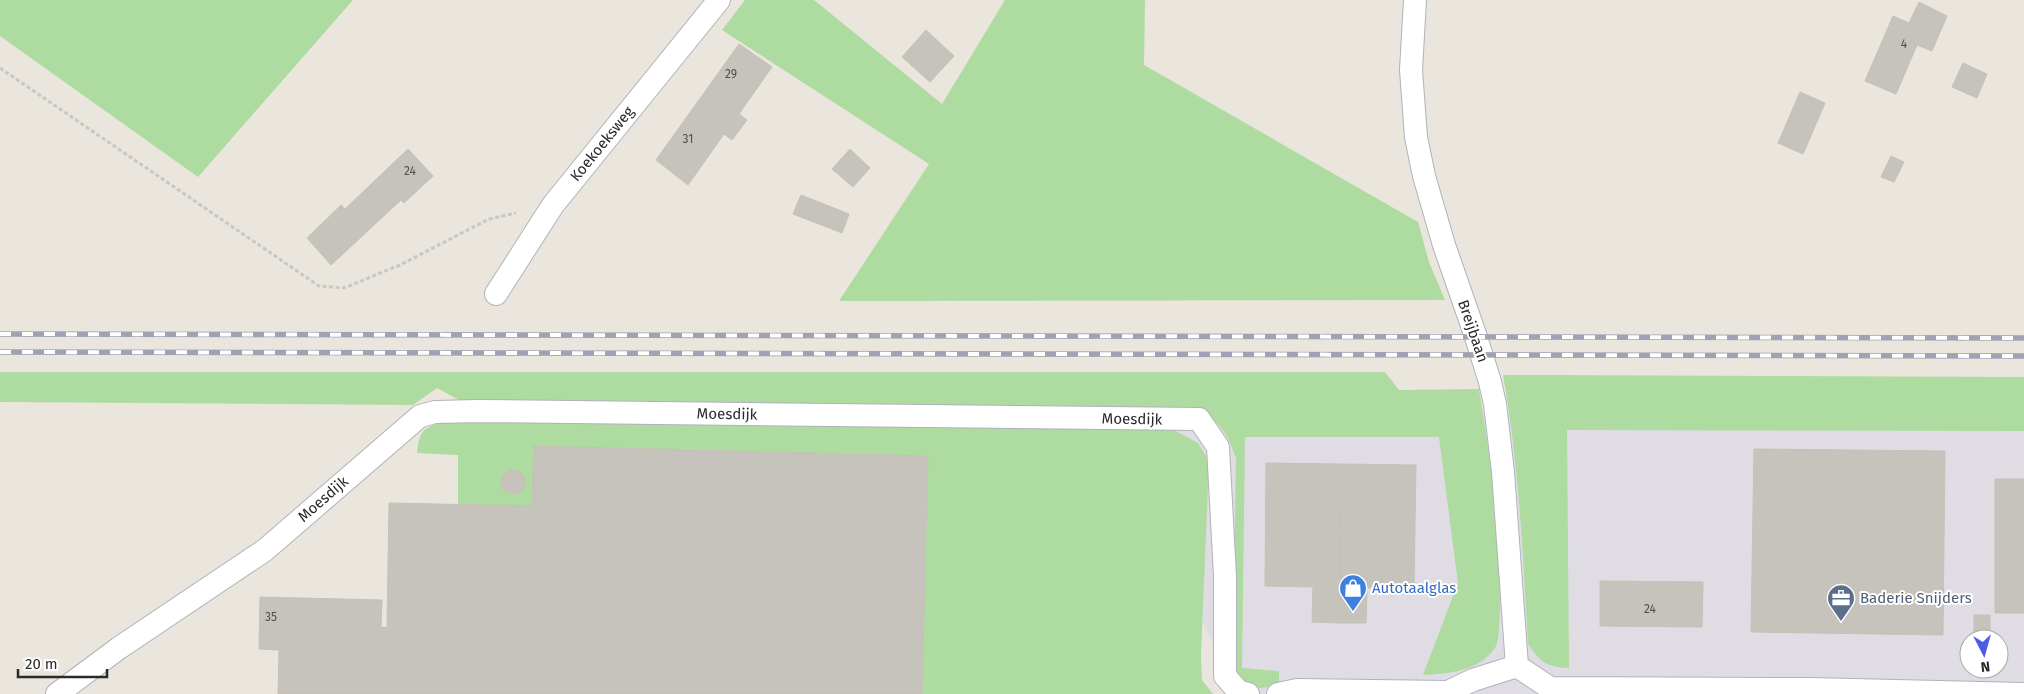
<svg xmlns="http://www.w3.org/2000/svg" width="2024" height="694" viewBox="0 0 2024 694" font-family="'Fira Sans',sans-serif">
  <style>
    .industrial { fill: #dfdde3; fill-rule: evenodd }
    .green { fill: #aedb9f }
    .building { fill: #c6c2bc; stroke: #c5c1b7 }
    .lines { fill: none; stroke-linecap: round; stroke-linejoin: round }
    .street-casing { stroke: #b0b2bc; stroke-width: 24 }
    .path { stroke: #c7c7c7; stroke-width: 3; stroke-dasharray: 4 2.5; stroke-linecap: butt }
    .street { stroke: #fff; stroke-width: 22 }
    .rail-casing { stroke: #a0a1b2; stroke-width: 5.5 }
    .rail { stroke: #fff; stroke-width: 4; stroke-dasharray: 11; stroke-linecap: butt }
    .labels { text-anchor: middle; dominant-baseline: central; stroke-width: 4; stroke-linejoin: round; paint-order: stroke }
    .number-label { font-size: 12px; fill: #504f4e }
    .street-label { font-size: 15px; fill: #292929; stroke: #fff }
    .shop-label { font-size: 15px; fill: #366cbe; stroke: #fff; text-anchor: start }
    .service-label { font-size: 15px; fill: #4e5e75; stroke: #fff; text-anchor: start }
  </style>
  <rect width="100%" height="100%" fill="#eae6dd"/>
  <path class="industrial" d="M1099,405L2024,415V694H1237ZM1969,639H1999V669H1969Z"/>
  <path class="green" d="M0,0H353L198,177L0,36Z
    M745,0H814L942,104L1005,0H1145L1144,65L1418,222L1429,262L1445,300L839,301L929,164L722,30Z
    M0,372H1385L1399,390L1479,389C1491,462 1501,537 1500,610C1499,619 1500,640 1495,648C1479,671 1448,674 1423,675L1458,583L1439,437H1245L1242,668L1279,671V683C1266,689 1252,691 1241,681C1238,678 1235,671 1233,667L1236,458C1228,437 1224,425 1203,414L468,405L437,388L413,405L0,402Z
    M1503,375L2024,377V431L1567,430L1569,668C1547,667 1540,662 1528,644C1523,555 1519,464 1503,375Z
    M451,420L1174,430L1198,443L1209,461L1201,656L1202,680L1213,694H922L928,456L534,446L532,506H458V455L417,453C420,425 426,428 451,420Z"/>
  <path class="building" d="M1919,2L1947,16L1932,51L1917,45L1896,94L1865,81L1893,16L1909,23Z
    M926,30L954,56L930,82L902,57Z
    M739,44L772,67L739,114L747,120L732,140L724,134L688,185L656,160Z
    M1963,63L1987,74L1977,98L1952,87Z
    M1800,92L1825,103L1803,154L1778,143Z
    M408,149L433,176L404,203L401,200L331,265L307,238L341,205L345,209Z
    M850,149L870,168L853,187L832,169Z
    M1891,156L1904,162L1894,182L1881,177Z
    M801,195L849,214L842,233L793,214Z
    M534,446L928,456L922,694H278L279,650L259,649L260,597L382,600L381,627L387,628L389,503L532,506Z
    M1754,449L1945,451L1943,635L1751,632Z
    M1266,463L1341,464L1339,623L1312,622L1313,587L1265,586Z
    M1341,464L1416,465L1414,588H1367L1366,623H1339Z
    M501 482a12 12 0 1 1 24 0a12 12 0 1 1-24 0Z
    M1995,479H2024V613H1995Z
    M1600,581L1703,582L1702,627L1600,626Z
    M1974,615H1990V635H1974Z"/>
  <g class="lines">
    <g class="street-casing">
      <path id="street" d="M1415,0L1411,70L1416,137L1424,176L1444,245L1476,337L1490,382L1495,404L1503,472L1517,666
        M496,294L553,205L719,0
        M57,694L119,648L265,550L420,416L435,412L478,411L1199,419L1218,447L1225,576V676L1238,691L1248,694
        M1278,694L1297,690L1448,692L1473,680L1517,666L1550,688L1810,689L2024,694"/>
    </g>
    <path class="path" d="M0,68L319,286L344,288L400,265L489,219L516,213"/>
    <use href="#street" class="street"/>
    <g class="rail-casing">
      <path id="rail" d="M0,334L2024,338
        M0,352L2024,356"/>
    </g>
    <use href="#rail" class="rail"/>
  </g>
  <defs>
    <g id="shop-pin" transform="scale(1.4375)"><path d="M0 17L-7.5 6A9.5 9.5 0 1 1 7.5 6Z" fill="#3f7fe0" stroke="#fff"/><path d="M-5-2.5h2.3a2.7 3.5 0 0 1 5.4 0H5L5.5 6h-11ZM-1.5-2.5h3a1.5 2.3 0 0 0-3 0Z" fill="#fff"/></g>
    <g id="office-pin" transform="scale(1.4375)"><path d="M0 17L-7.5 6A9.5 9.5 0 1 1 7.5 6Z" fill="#5c6f8a" stroke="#fff"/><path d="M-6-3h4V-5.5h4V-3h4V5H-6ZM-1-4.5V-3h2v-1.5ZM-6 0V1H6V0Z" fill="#fff"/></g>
  </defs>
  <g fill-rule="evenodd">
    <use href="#shop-pin" x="1353" y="588"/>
    <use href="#office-pin" x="1841" y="598"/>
  </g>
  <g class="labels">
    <g class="number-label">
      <text x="1904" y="44">4</text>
      <text x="731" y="74">29</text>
      <text x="688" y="139">31</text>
      <text x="410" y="171">24</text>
      <text x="1650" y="609">24</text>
      <text x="271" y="617">35</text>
    </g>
    <g class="street-label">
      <text transform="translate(602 144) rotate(-51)">Koekoeksweg</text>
      <text transform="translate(1473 331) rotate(71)">Breijbaan</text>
      <text transform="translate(727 414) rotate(1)">Moesdijk</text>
      <text transform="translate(1132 419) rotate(1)">Moesdijk</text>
      <text transform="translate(323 499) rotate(-41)">Moesdijk</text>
    </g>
    <g class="shop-label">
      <text x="1372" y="588">Autotaalglas</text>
    </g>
    <g class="service-label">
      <text x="1860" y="598">Baderie Snijders</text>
    </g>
  </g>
  <g transform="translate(1984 654) rotate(174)"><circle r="24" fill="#ffffff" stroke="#a9a9a9"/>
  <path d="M0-4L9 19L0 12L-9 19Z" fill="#4d5ce7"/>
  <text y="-8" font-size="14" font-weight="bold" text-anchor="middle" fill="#292929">N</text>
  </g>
  <path d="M18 669v8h89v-8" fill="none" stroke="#292929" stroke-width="2.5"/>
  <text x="25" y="669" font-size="15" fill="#292929" stroke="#ffffff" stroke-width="4" paint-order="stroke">20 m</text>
</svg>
